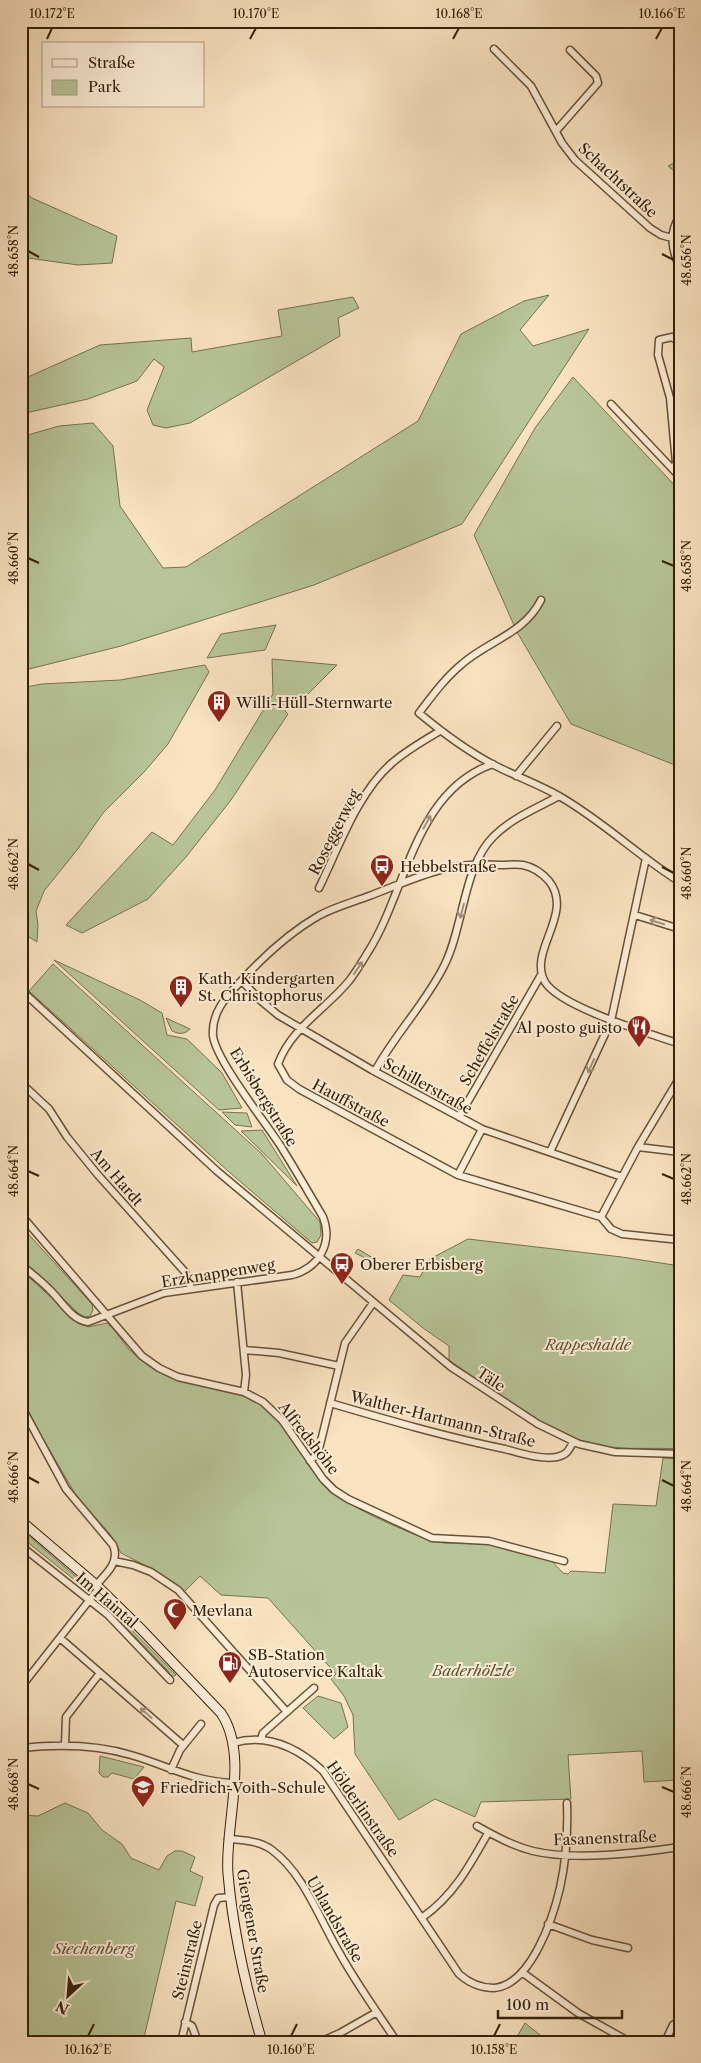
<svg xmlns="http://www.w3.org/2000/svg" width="701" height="2063" viewBox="0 0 701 2063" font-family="'Libre Caslon Text',serif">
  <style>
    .green { fill: #b7c598; stroke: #767250 }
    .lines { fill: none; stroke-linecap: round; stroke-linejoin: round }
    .minor-casing { stroke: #675136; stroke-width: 9 }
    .secondary-casing { stroke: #362008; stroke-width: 11 }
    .minor { stroke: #fcedd7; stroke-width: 6 }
    .secondary { stroke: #fcedd7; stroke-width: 9 }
    .oneway { stroke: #a3917a }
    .ticks { fill: none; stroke: #362008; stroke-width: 2 }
    .labels { text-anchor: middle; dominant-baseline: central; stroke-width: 4; stroke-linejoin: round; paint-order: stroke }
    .street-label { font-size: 15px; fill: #362008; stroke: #fcedd7 }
    .poi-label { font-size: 15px; fill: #362008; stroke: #fcedd7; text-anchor: start }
    .park-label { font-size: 15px; font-style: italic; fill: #5d5233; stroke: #fcedd7 }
    .neatline { fill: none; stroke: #362008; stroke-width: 2 }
    .ticks-label { font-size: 12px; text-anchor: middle; fill: #362008 }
  </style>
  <rect width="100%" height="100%" fill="#fae3c1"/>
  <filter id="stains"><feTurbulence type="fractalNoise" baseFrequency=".004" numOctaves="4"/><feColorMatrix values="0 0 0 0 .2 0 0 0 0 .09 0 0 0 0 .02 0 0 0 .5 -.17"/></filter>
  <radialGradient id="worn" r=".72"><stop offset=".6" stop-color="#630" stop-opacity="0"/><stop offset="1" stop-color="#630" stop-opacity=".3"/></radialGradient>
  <path class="green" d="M680,160V176L668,166Z
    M21,189L32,198L117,236L112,263L78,265L21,257Z
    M549,295L520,330L533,346L589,329L462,524L314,585L121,646L21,671V437L59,426L93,423L113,446L120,506L163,568L186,567L418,421L461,334L524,301Z
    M353,297L359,308L338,318L340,336L190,423L166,428L153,425L147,410L164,367L154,359L137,381L88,399L21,414V380L100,345L191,338L192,352L282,336L278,310Z
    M573,377L680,491V767L571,724L517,632L474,535L535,428Z
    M276,625L265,650L207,658L221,634Z
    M272,659L337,665L296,706L290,704L285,711L288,714L231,800L186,857L148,899L82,933L66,925L152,832L173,845L215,790L273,694Z
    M205,665L209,672L168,744L145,771L103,813L77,850L44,891L36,911L38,925L37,942L21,932V688L42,684L120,680Z
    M54,960L140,1000L162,1013L167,1035L187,1039L222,1073L242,1108L219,1110Z
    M53,964L262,1154L320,1222L321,1235L317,1242L312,1243L229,1172L29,991Z
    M166,1018L190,1029C184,1035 179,1034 172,1031Z
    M222,1112L247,1113L252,1127L235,1125Z
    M262,1130L297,1186L241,1131Z
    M21,1226L92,1304L93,1310L90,1316L85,1317L78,1313L21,1258Z
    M468,1239L622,1257L680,1266V1449C651,1447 621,1451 593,1444C544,1432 490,1388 449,1360V1346L423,1328L389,1300L403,1275L420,1277L430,1259Z
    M358,1249L373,1258V1262L355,1253Z
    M21,1270L78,1322L88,1327L107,1323C115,1329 120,1338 126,1346C138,1360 156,1371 173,1378C200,1389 237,1388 260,1404C288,1423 300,1456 321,1482C341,1505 401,1529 431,1541L445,1543H484L550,1559L563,1573L568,1574L571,1571L605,1573L613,1504L656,1506L663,1458L680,1459V1780L644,1782L642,1751L568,1755L571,1799L481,1802L475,1817L435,1799L399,1820L355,1754L353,1715L344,1696L331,1679L336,1674L268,1598L221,1595L200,1576L184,1592L156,1571L121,1553L110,1534L77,1497L33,1422L21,1394Z
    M21,1529L89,1588V1592L87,1594L86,1589L21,1537Z
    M106,1604L176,1675L172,1677L168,1671L104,1605Z
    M318,1696L341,1703L348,1727L334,1739L303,1708Z
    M100,1756L144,1767L134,1779L112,1773L108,1777H103L99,1773Z
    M65,1803L88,1813L102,1830L122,1844L131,1858L159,1870L167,1856L175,1851H182L195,1857L190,1871L203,1877L195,1906L176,1901L143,2042H50L38,2037L21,2042V1815L38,1816Z
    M525,2023L549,2042H530L518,2035Z"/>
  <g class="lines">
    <g class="minor-casing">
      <path id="minor" d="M494,49L531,86L562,143L575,160L650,228L661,235L672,238
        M556,131L598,83L596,76L570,50
        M680,216C668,233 672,250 680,268
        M611,404L680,477
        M673,469L676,463L670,398L658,355L659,340L672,337L680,343
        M541,600C524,634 488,641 462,664C445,678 432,696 419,713C443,733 467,751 494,765C515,776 538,784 559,796C603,821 638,856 680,882
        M493,764C414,791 407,891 368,952C362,962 356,972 349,981C326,1009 291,1028 278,1064L287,1080L299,1089L458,1175L601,1217
        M516,776L557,726
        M319,888C338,849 358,792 392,763C407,750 423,741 440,731
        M635,915L680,929
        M242,981L260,1000L278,1015L372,1070L482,1129L622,1177
        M21,990L217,1171L451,1367L538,1424L579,1444L615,1452L680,1454
        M375,1071C395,1034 425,1004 444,966C464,927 463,866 494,836C512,818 537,808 559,796
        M21,1083L49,1109L67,1137L98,1175L185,1272L191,1288
        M459,1117L541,975
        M638,1147L680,1152
        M550,1152L611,1021L646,858
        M458,1175L482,1129
        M21,1215L142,1356L159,1368L178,1377L244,1392L263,1402L282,1420L323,1479L334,1490L348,1499L432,1538L489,1541L564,1561
        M601,1217L638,1147L680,1077
        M601,1217L611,1229L622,1234L680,1240
        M21,1265C31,1273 40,1280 49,1289C61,1300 71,1320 88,1322L164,1293L292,1275C319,1268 333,1243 323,1217C309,1193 295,1169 280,1145C265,1122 216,1060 213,1036C211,1012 227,996 242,980C265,955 290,932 320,915C335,907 353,902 369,896C393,887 419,875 444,869C463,864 482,864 501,865C508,865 516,864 523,865C533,867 542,873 549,881C575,914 527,951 545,982C560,1007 651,1034 680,1044
        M237,1282L246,1375L244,1392
        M244,1350L279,1353L339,1366
        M330,1403C388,1420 446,1437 505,1449C520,1453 541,1460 557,1457C567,1455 569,1450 573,1442
        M21,1406L66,1489L113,1545C120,1562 107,1573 96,1585
        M310,1461L315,1456L319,1449L345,1343L373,1303
        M21,1546L108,1615L170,1680
        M114,1561L133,1565L151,1572L178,1590L287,1712
        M60,1638L183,1745
        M21,1687L99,1588
        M261,1739L263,1733L314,1688
        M233,1743C267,1733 298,1748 323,1771L459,1974C469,1983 480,1988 494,1988C531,1985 553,1918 560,1888C566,1861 568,1831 567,1803
        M65,1745L66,1717L100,1673
        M21,1748C58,1744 95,1744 131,1755C169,1766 191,1781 233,1783
        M171,1770L180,1750L201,1724
        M477,1826C495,1836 513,1846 533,1851C575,1861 637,1853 680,1847
        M228,1839C243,1840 260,1841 272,1850C304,1874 319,1918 339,1952C356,1983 377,2012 397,2042
        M423,1917C454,1895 470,1865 488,1833
        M548,1924L592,1940L628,1948
        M523,1973L578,2013L630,2042
        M185,2022L192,2026L198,2042
        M181,2042L214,1905L218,1898L231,1897
        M320,2042L340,2033L377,2012
        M665,2042L673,2025L680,2020"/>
    </g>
    <g class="secondary-casing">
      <path id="secondary" d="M21,1521L96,1585L142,1630L221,1713C250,1756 224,1826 228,1874C233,1931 246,1988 262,2042"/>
    </g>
    <use href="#minor" class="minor"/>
    <use href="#secondary" class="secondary"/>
  </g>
  <defs><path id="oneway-shaft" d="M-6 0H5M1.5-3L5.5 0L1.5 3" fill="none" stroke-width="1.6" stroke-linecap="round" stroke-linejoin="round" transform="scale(1.25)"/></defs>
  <g class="oneway">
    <use href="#oneway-shaft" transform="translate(427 822) rotate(-62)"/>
    <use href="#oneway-shaft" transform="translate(462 911) rotate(105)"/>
    <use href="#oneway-shaft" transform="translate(657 922) rotate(-163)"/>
    <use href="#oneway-shaft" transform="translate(358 968) rotate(-56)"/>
    <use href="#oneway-shaft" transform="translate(591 1066) rotate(114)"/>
    <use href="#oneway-shaft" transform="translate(146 1713) rotate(-139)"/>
  </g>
  <path class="ticks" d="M47,39L52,28M250,39L256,28M453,39L459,28M656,39L662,28M28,251L39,257M662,254L674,260M28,558L39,563M662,561L674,566M28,864L39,870M662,867L674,873M28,1171L39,1176M662,1174L674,1179M28,1477L39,1483M662,1480L674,1486M28,1784L39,1789M662,1787L674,1792M88,2036L94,2024M291,2036L297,2024M494,2036L500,2024"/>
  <defs>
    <g id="building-pin" transform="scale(1.25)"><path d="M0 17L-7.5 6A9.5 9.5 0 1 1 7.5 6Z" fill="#8f2418" stroke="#fcedd7"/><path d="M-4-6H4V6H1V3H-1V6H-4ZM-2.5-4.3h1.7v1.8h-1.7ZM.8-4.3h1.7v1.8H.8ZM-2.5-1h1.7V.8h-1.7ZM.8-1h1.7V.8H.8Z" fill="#fff"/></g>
    <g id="bus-pin" transform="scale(1.25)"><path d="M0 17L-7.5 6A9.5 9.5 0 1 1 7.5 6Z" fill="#8f2418" stroke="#fcedd7"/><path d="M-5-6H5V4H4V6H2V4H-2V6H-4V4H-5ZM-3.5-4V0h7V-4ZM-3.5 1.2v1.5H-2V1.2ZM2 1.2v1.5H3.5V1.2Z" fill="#fff"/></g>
    <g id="restaurant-pin" transform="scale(1.25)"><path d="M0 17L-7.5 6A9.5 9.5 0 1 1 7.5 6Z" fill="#8f2418" stroke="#fcedd7"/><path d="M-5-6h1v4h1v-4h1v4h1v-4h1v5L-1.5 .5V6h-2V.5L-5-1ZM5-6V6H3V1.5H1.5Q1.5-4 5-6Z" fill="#fff"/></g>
    <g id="mosque-pin" transform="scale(1.25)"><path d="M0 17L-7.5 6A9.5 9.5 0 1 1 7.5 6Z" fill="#8f2418" stroke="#fcedd7"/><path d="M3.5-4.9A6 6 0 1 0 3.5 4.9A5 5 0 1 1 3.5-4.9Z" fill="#fff"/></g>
    <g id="fuel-pin" transform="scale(1.25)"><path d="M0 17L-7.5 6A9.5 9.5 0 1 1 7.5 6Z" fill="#8f2418" stroke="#fcedd7"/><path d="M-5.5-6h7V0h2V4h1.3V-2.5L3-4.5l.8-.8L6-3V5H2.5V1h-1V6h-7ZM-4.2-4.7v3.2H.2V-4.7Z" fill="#fff"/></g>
    <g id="school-pin" transform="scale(1.25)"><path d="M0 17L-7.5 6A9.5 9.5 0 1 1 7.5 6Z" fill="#8f2418" stroke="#fcedd7"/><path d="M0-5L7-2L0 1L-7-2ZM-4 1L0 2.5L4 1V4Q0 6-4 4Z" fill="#fff"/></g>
  </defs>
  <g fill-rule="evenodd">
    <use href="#building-pin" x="219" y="702"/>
    <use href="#bus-pin" x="382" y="866"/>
    <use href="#building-pin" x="181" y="987"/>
    <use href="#restaurant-pin" x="639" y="1027"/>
    <use href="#bus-pin" x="342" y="1264"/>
    <use href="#mosque-pin" x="175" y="1610"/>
    <use href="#fuel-pin" x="230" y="1663"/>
    <use href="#school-pin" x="143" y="1787"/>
  </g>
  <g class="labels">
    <g class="street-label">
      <text transform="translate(618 180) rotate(43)">Schachtstraße</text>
      <text transform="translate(334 832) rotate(-63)">Roseggerweg</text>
      <text transform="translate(489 1040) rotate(-60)">Scheffelstraße</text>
      <text transform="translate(428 1086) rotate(29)">Schillerstraße</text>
      <text transform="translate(264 1097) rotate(58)">Erbisbergstraße</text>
      <text transform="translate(351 1103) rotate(28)">Hauffstraße</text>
      <text transform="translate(117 1177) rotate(49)">Am Hardt</text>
      <text transform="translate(218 1273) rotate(-9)">Erzknappenweg</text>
      <text transform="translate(491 1379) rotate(34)">Täle</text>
      <text transform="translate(443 1419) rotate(14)">Walther-Hartmann-Straße</text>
      <text transform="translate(309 1438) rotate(52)">Alfredshöhe</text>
      <text transform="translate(107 1600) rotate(41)">Im Haintal</text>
      <text transform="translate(363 1809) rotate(55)">Hölderlinstraße</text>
      <text transform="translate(605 1838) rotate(-2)">Fasanenstraße</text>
      <text transform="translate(335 1919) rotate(60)">Uhlandstraße</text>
      <text transform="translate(253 1931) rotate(80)">Giengener Straße</text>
      <text transform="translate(187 1960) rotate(-76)">Steinstraße</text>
    </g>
    <g class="poi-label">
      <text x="236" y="702">Willi-Hüll-Sternwarte</text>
      <text x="400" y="866">Hebbelstraße</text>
      <text x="198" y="978">Kath. Kindergarten<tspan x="198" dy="17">St. Christophorus</tspan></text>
      <text x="622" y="1027" text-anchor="end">Al posto guisto</text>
      <text x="360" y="1264">Oberer Erbisberg</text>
      <text x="192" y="1610">Mevlana</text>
      <text x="248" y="1654">SB-Station<tspan x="248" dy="17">Autoservice Kaltak</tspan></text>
      <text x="160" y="1787">Friedrich-Voith-Schule</text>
    </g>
    <g class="park-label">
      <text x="588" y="1344">Rappeshalde</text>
      <text x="473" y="1670">Baderhölzle</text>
      <text x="94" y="1948">Siechenberg</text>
    </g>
  </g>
  <rect width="701" height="2063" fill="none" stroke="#fae3c1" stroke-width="55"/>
  <rect x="42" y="42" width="162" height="65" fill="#fcedd7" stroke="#ad9b84"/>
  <rect x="52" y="59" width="25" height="8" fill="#fcedd7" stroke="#ad9b84"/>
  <text x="88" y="68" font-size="15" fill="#362008">Straße</text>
  <rect x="52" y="80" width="25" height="15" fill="#b7c598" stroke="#ad9b84"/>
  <text x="88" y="92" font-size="15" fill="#362008">Park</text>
  <g transform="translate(68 1996) rotate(206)" stroke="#fcedd7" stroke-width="4" paint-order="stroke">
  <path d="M0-4L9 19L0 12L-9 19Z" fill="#362008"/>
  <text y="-8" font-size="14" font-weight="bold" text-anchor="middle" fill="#362008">N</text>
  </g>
  <path d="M498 2010v8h124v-8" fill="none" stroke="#362008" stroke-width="2.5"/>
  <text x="506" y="2010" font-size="15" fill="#362008" stroke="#fcedd7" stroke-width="4" paint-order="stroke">100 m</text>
  <rect x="28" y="28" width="646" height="2008" class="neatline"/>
  <g class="ticks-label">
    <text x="52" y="18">10.172°E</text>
    <text x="256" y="18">10.170°E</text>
    <text x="459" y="18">10.168°E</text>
    <text x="662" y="18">10.166°E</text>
    <text transform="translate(14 251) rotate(-90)" y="4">48.658°N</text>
    <text transform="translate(687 260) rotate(-90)" y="4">48.656°N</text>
    <text transform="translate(14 558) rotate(-90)" y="4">48.660°N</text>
    <text transform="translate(687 566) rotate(-90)" y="4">48.658°N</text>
    <text transform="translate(14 864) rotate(-90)" y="4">48.662°N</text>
    <text transform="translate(687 873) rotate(-90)" y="4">48.660°N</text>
    <text transform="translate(14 1171) rotate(-90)" y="4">48.664°N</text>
    <text transform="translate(687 1179) rotate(-90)" y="4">48.662°N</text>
    <text transform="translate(14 1477) rotate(-90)" y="4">48.666°N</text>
    <text transform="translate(687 1486) rotate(-90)" y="4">48.664°N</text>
    <text transform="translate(14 1784) rotate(-90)" y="4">48.668°N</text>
    <text transform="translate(687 1792) rotate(-90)" y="4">48.666°N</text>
    <text x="88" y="2054">10.162°E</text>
    <text x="291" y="2054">10.160°E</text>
    <text x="494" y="2054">10.158°E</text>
  </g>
  <rect width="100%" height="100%" filter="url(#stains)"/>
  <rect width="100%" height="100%" fill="url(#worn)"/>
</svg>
